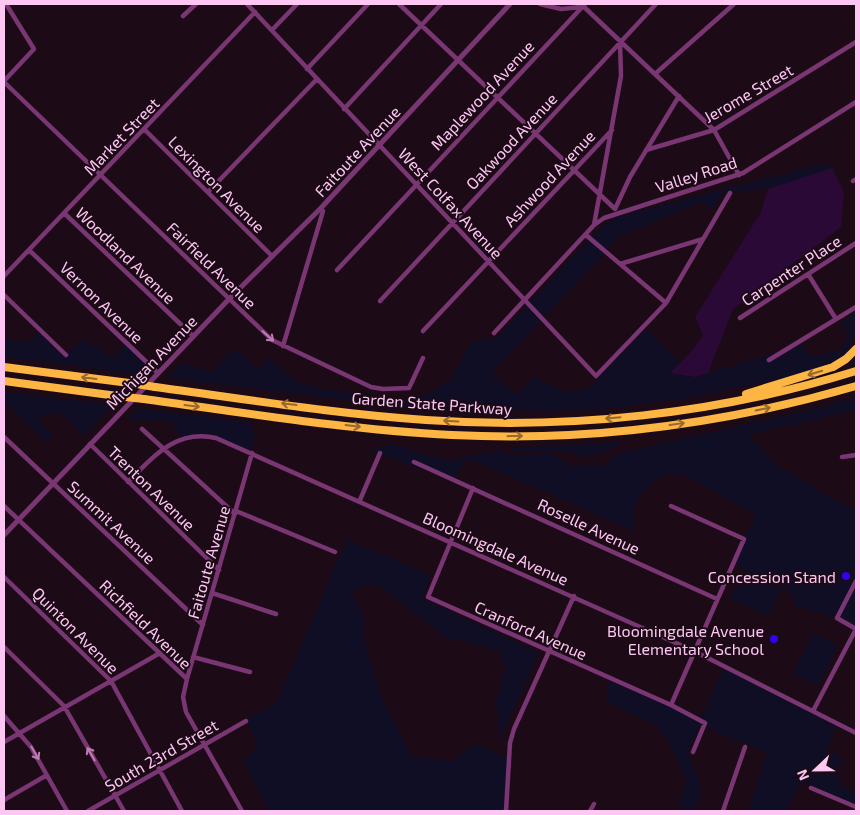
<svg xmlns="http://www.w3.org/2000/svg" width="860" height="815" viewBox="0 0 860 815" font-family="'Exo 2',sans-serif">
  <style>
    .green { fill: #100e25 }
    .water { fill: #2b0937 }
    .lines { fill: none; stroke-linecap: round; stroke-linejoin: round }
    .minor { stroke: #7a3672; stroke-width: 4.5 }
    .tertiary { stroke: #7a3672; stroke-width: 5 }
    .motorway { stroke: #fdb543; stroke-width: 8 }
    .motorway-bridge { stroke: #fdb543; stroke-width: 8 }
    .oneway { stroke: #bc7eb2 }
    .oneway2 { stroke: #98682f }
    .poi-dot { fill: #3003ee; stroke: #1c0b17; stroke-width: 2 }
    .labels { text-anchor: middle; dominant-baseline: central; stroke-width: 4; stroke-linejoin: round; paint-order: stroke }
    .street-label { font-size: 16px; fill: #fec7f3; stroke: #1c0b17 }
    .poi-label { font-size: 16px; fill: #fec7f3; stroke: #1c0b17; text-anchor: end }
  </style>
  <rect width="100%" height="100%" fill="#1c0b17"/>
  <path class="green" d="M825,163L832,168L768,189L724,193L714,209L701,202L620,236L491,373L516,395L535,376L564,392L586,390L646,329L681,363L670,373L695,377L801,345L809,356L829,354L843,347L848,334L841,322L856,312V330L846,355L816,371L693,397L612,408L549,411L420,409L167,378L182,363L212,372L235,349L258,370L269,358L297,382L321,389L410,399L427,395L451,379L471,342L497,338L600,228L617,217Z
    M40,331L67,353L84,339L112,358L128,343L152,365L143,375L4,357V339L28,342Z
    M4,392L113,405L84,436L62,414L49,413L38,420L54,436L47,442L4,401Z
    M856,397V410L747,435L778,465L824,494L856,510V627L824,614L797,607L789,591L733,564L756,515L685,475L663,474C641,492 630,502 634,531L478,462H464L454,480L370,451L392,444L448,461L499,450L514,456L552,453L570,466L604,465L620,453L822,407Z
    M138,409L250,422L255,437L250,452L212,434L180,438L172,422L128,419Z
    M617,442L620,444L603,453L583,457L571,451L513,452L511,448Z
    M347,539L431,576L423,599L539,653L500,739L496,703L506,665L497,650L445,637L383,588L367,584L352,592L365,618L362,631L381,697L412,756L451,762L475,743L507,758L509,811H269L243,761L258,749L247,720L278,701Z
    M744,571L781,589L767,616L730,598Z
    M813,633L838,646L818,686L793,673Z
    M724,667L837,721L827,750L842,757L836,772L840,784L854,792L856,789V807L806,782L799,785L786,811H748L767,753L700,724L688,753L702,788L694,811H678L686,780L672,747L657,726L610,703L606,691L610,680L700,720Z"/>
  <path class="water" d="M832,168L844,192L841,227L733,309L708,373L695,377L670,373L691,352L703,335L695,317L761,212L768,189Z"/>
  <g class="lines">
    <path class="minor" d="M247,4L596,376L666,303L730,193
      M399,4L614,208
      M540,4L561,9L581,7
      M583,6L714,130L739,175
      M183,16L196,4
      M272,30L297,4
      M307,69L368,4
      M655,74L734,4
      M4,81L34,49L6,4
      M4,82L272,340L371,387L383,389L409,388L423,358
      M344,109L441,4
      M145,130L272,256
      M646,150L714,130L856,42
      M853,181L856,179
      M208,192L317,79
      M615,209L630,177L679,96
      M64,213L193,336
      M594,225L621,76L620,42
      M586,235L666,303
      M29,250L158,373
      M620,264L703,239
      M337,270L585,4
      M808,274L836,319
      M4,276L255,12
      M4,295L66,355
      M380,301L656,4
      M740,318L856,243
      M423,331L612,130
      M494,333L594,225L604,218L743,173L856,102
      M283,346L323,211L320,209
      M769,360L856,307
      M142,429L235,514
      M4,437L203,625
      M90,444L219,570
      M842,457L856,455
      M414,462L717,599
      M128,482C154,456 176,429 216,438L694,651L856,733
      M473,488L428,597L671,705L705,723L693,752
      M360,500L380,453
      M4,506L187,679L183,697L186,712L242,811
      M671,506L744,539L671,705
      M236,511L335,552
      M4,577L111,681L182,811
      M856,581L837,618L856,629
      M212,593L276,614
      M4,647L64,706L124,811
      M193,657L250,672
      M187,679L252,453
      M813,711L856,629
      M4,716L31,747L67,811
      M4,742L160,653
      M811,788L856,807
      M4,800L47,775
      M88,811L246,721
      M506,811L510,743L514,729L574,596
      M590,811L594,804
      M723,811L745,747"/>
    <path class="tertiary" d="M4,535L229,299L320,209L510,4"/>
    <path class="motorway" d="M4,367L137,384
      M4,381L125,397
      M155,387C245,399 335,414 426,420C570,430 718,414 856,371
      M746,394L833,367L846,359L856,349
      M144,399C246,413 349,430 452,435C589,442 725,424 856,386"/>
    <path class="motorway-bridge" d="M137,384L155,387
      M125,397L144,399"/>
  </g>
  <defs><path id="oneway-shaft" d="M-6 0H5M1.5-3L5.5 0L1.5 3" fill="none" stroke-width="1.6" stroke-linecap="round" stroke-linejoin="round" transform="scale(1.25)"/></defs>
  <g class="oneway">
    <use href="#oneway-shaft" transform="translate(268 336) rotate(42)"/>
    <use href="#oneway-shaft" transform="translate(35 753) rotate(60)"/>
    <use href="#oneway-shaft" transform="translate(91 754) rotate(-120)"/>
  </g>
  <g class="oneway2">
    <use href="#oneway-shaft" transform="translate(815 373) rotate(163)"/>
    <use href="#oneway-shaft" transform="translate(89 378) rotate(-173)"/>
    <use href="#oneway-shaft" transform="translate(289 404) rotate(-173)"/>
    <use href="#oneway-shaft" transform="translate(192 406) rotate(7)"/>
    <use href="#oneway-shaft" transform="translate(763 409) rotate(-12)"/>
    <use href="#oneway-shaft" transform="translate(613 418) rotate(175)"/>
    <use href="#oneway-shaft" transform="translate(451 421) rotate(-177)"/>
    <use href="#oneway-shaft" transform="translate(677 424) rotate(-8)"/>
    <use href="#oneway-shaft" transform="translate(353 426) rotate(7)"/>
    <use href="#oneway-shaft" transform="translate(515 436) rotate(-1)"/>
  </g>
  <g class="poi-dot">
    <circle cx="846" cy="576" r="5"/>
    <circle cx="774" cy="639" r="5"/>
  </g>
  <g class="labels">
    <g class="street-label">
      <text transform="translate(748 93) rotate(-30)">Jerome Street</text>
      <text transform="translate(482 95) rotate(-47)">Maplewood Avenue</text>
      <text transform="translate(121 136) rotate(-46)">Market Street</text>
      <text transform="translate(511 141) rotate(-47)">Oakwood Avenue</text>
      <text transform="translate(357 151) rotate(-47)">Faitoute Avenue</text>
      <text transform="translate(696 174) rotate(-18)">Valley Road</text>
      <text transform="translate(549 178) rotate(-47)">Ashwood Avenue</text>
      <text transform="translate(217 184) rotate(45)">Lexington Avenue</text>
      <text transform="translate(451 203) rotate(47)">West Colfax Avenue</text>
      <text transform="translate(126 255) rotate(44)">Woodland Avenue</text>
      <text transform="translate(212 265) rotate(44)">Fairfield Avenue</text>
      <text transform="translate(791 270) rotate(-33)">Carpenter Place</text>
      <text transform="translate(102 302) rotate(44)">Vernon Avenue</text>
      <text transform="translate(151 362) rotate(-46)">Michigan Avenue</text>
      <text transform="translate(432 403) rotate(4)">Garden State Parkway</text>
      <text transform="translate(152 488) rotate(44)">Trenton Avenue</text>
      <text transform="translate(112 522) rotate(43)">Summit Avenue</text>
      <text transform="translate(589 526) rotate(25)">Roselle Avenue</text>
      <text transform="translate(496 548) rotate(24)">Bloomingdale Avenue</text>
      <text transform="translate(208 562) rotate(-74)">Faitoute Avenue</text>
      <text transform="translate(146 624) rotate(44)">Richfield Avenue</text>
      <text transform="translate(76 630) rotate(45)">Quinton Avenue</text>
      <text transform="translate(531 630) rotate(24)">Cranford Avenue</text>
      <text transform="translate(161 755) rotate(-30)">South 23rd Street</text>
    </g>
    <g class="poi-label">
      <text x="836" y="576">Concession Stand</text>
      <text x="764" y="630">Bloomingdale Avenue<tspan x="764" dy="18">Elementary School</tspan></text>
    </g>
  </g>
  <rect width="860" height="815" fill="none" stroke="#fec7f3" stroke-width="10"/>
  <g transform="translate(815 770) rotate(248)" stroke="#1c0b17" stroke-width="4" paint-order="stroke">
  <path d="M0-4L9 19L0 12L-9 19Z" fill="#fec7f3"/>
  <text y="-8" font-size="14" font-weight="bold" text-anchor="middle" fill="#fec7f3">N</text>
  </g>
</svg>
